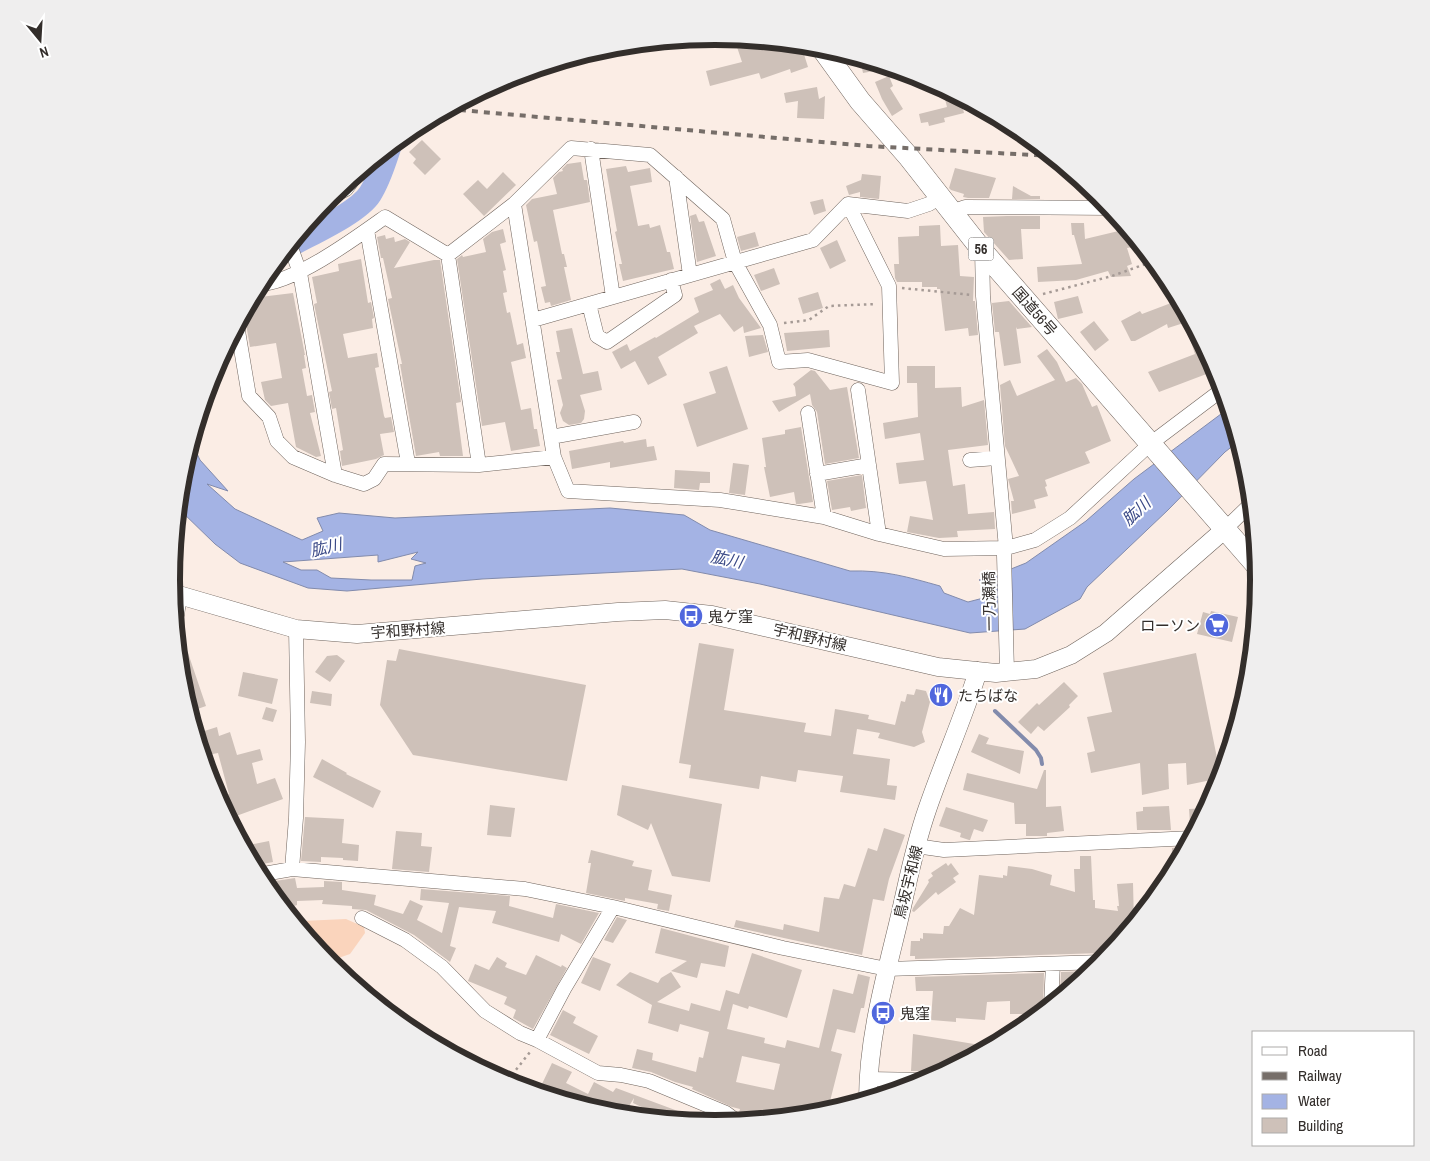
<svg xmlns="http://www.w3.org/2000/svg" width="1430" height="1161" viewBox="0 0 1430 1161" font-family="'Archivo Narrow','Noto Sans JP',sans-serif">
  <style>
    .green { fill: #fad4bc }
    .water { fill: #a4b3e4; stroke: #828bac; fill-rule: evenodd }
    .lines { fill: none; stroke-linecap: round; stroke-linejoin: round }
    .stream { stroke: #828bac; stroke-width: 4 }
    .river { stroke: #a4b3e4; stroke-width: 24 }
    .building { fill: #cec1b9; fill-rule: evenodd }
    .minor-casing { stroke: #6f645d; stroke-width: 15 }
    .major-casing { stroke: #6f645d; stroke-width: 19 }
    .highway-casing { stroke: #6f645d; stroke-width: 22 }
    .path { stroke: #a59a95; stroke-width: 2.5; stroke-dasharray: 2.5 4; stroke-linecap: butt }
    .minor { stroke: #fff; stroke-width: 14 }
    .major { stroke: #fff; stroke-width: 18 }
    .highway { stroke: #fff; stroke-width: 21 }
    .rail { stroke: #766e69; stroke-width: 4; stroke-dasharray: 6 6; stroke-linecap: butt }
    .labels { text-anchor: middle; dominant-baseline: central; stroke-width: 4; stroke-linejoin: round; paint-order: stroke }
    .shield { fill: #fff; stroke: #706d6b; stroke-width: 1 }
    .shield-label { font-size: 14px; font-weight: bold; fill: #332e2b }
    .street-label { font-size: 15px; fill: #332e2b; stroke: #fff }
    .poi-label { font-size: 15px; fill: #332e2b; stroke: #fff; text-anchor: start }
    .water-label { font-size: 16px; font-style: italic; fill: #3a4986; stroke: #fff }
    .rim { fill: none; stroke: #332e2b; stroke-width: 6 }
  </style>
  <rect width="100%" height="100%" fill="#fbede5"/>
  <path class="green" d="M346,919L364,927L365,933L350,954L327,962L296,923L302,921Z"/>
  <path class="water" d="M1229,408L1239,441L1225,452L1168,510L1087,587L1080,599L1025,629L970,633L760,584L682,569L482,579L347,591L308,588L240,563L215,544L178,508L181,474L191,441L200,460L228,491L207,484L235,509L302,540L323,531L317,518L339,513L395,518L610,508L684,515L710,530L850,571C884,570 908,577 940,586L944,593L968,602L995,595V585L979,580L996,575L1026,563L1086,521L1134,479ZM418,552L411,559L426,563L415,566L412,580H371L331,578L317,570H301L283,562L378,555V562Z"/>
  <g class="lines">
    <path class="stream" d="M995,711L1036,750L1041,758L1042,764"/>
    <path class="river" d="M289,246C310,234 358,213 370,194C379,180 384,163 389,148"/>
  </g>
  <path class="building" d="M734,38L801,45L808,67L791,73L790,69L761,79L759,73L710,86L706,71L742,62Z
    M860,59L869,61L890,68L863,73Z
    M889,76L893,86L890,88L903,109L892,116L882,99L875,82Z
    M817,87L819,99L825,96L824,119L797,118L798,101L786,103L784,93Z
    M942,87L960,97L964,113L944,118L945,122L929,126L928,122L921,123L919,114L947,107Z
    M422,140L441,159L425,175L413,163L416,159L409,152Z
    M581,162L584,180H587L590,202L553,210L562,254H564L567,267H564L571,300L551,306L550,302L545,303L541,287L546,286L537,241L534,242L526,205L532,199L557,194L553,178L559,172L563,171L562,169L567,164Z
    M626,166L628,172L650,168L652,182L630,186L638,226L649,224L650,228L660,225L667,252H670L674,269L623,281L619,264H622L615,232L617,231L606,169Z
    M955,168L996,178L989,198H968L963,197L964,194L951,190L949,188Z
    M503,172L516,185L484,216L463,194L478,180L487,189Z
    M862,174L881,176L879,199L860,197V192L849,195L846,186L861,180Z
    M1013,186L1031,196H1040V199H1012Z
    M823,199L826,211L814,215L810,202Z
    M696,214L699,222L704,221L716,256L697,262L690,216Z
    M1007,216H1040V229H1021L1023,259L1009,260L984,232L983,217Z
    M1071,223H1084L1085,239L1127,229L1141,246L1127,248L1132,264L1127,266L1131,276L1111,277L1108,271L1076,280L1038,282L1037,267L1082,264L1074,235H1072Z
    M940,225L941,246L958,245L960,276L974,277L973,301H975L978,335L969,336L968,328L945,331L940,289H937V287H922V282H897L895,278L894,264H899L898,237L919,236V226Z
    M503,229L506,242L500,244L506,270L503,271L507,292L503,293L507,313L510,312L517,345L523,343L526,358L511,362L521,410L531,408L534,429H537L540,446L511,451L505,422L482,426L457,259L462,255L463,257L486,252L483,239L492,232Z
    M755,232L759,246L741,251L737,237Z
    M385,235L386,239L394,237L395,242L405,239L410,242L394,268L434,260H440L461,402L456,403L463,456H440L439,452L416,456L400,364H402L388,299L392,298L383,258H381L377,237Z
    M837,240L846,261L830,269L820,248Z
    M361,259L368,303L371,302L374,318L372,319L373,328L343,334L348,358L377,353L379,367L375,368L384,416L385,418L391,417L394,432L380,434L384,455L376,459L342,466L340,451L343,450L336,408L332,409L329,392L332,391L314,304L317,303L312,277L339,271L338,264Z
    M774,268L780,284L761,291L754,275Z
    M720,279L725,289L733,285L739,298L761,328L744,333L743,326L734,332L720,314L694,326L698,333L658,357L667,375L648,385L635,361L621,369L612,352L627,344L630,351L655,337L656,338L699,312L694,298L713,290L710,284Z
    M818,292L823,308L803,314L798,298Z
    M293,293L305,355H304L306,368L302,369L307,396L312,395L315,412L310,413L321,456L316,457L296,447L288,403L271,406L265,400L261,382L282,378L276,343L250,347L246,324L243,315L252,298Z
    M1078,296L1083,313L1058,319L1054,302Z
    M1179,300L1190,321L1168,328L1167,324L1135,341H1131L1121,321L1140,311L1142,314Z
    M1009,301L1032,327L1017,329L1016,327L1021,363L1004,366L999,332H995L992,303Z
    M1094,321L1109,340L1095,351L1080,332Z
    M1191,321L1217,370L1159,392L1148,372L1195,354L1185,324Z
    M572,328L583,374L598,371L602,390L580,395L585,411L584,419L581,423L569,425L563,421L560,413L563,405L557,380L562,379L556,352H560L556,331Z
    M829,330L830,347L787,351L784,333Z
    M763,335L768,352L749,357L745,336Z
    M1047,349L1057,362L1066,382L1076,378L1082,384L1092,407L1097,405L1111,441L1085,452L1090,463L1045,480L1047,486L1045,487L1048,496L1034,500L1036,508L1012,514L1011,501H1014L1008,479L1019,476L1005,446L1000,385L1010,380L1017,396L1055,380L1037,356Z
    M727,366L748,429L697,447L683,404L716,393L709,372Z
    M907,366H935V388L961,387L962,407L984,400L988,445L948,450L953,486L965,484L968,514L994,512L995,529L957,531L958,537L939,538L907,532L910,516L933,520L926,481L899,484L896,463L924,460L920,433L885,439L883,423L918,417L917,383H907Z
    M811,370L815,371L830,390L847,387L859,458L825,464L817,412L812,405L810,394L779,412L772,401L796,396L795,387L793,384Z
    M801,427L813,502L799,504H796L794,492L770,497L764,467H766L762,438L785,434V430Z
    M646,439L647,447L654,446L657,460L610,468V462L572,469L569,451L623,441L624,443Z
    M733,463L749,465L745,495L729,493Z
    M675,470L710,472V483H700L699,490L674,488Z
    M862,475L866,508L851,511L850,507L832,510L827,481Z
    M1211,611L1238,617L1232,642L1197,634L1203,612L1210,614Z
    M699,643L734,649L724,710L806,723L804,732L831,736L835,709L869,715L868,719L895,725L901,701L905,702L907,694L914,695L916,689L926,691L930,702L922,732L925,742L914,747L878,738L880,733L857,729L853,754L890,759L887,785L897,786L895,800L840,792L843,776L798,770L796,782L761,776L759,789L689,778L691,765L679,763Z
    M399,649L586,685L567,781L413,755L380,705L387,660L396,661Z
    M188,653L206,706L189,712L181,686L178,656Z
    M1196,653L1221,778L1187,785L1186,763L1168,764L1169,789L1142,795L1140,763L1091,773L1087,753L1095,751L1087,717L1112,712L1103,673Z
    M337,655L345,661L330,682L315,672L327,656Z
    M243,672L278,679L272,704L238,696Z
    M1064,682L1078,696L1069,705L1070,707L1044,731L1038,726L1031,734L1018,722L1037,703L1039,705Z
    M312,691L332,694L331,706L310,703Z
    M266,707L277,710L273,722L262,719Z
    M217,727L219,736L230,732L237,755L260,749L263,760L252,763L257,784L275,778L283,799L228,819L217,798L229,794L218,753L202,756L199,746H202L198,733Z
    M979,734L989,738L986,744L1024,751L1020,774L971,752Z
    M322,759L347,773L346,774L381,791L373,808L313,777Z
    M1044,770H1046V807L1061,806L1064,831L1047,833V836H1026V824H1015L1014,803L963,790L967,773L1037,789Z
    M622,785L722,804L710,882L672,876L651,823L648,830L617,815Z
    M490,805L515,808L511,837L487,835Z
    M1169,806L1171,830H1137L1136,812L1143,811V807Z
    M946,807L988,820L983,832L974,829L970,840H969L960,837L961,833L939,826Z
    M1208,808L1199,824H1190L1189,809Z
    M305,817L344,819L342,843L359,845L358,861L343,860V858L321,857V862L301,861Z
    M884,828L905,835L889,879L884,901L873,899L862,955L734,927L736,920L783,930L784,924L819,932L824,897L839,899L844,884L855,887L868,848L877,851Z
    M396,831L422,833L421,846L432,847L429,872L392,869Z
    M269,841L273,862L253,866L243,846Z
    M1184,847H1187L1171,876L1172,848Z
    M591,850L634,861L632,866L652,870L648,890L672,895L669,911L657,909L658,904L625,898V901L586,893L591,863H588Z
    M1080,856H1091L1093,900H1095V908L1118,911L1117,906H1119L1117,884L1133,883L1134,923L1108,956L1102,953L915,959V956H910L911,941H920V938L923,939V933L943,934L944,926H949L960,908L974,915L979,875L1003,878V875L1007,876L1008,866L1032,869L1052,875L1050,885L1075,892L1074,869H1080Z
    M946,863L948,866L951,863L959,874L953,878L956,882L938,895L936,892L914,912L912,911L913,908L929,882L928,880L933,876L931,873Z
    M295,878L297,888L324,887V881L342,882V890L376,895L374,905L403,914L410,900L423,906L417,920L442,933L449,903L420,900L421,889L510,896L509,906L553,918L556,904L599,913L581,944L561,934L559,942L492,923L496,911L459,907L450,946L456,948L450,962L414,935L366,910L352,909V906L322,904L323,900L297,901V905L294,906L295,923L273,896L278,895L275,881Z
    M617,917L627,920L613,943L604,940Z
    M661,928L729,946L725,967L701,963L697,978L671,971L687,961L655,953Z
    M752,953L802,970L787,1018L749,1006L748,1009L733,1004L727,1029L765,1038L764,1043L785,1048L787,1040L819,1048L833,989L853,994L858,974L870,977L864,1008H861L855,1033L837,1029L831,1051L842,1054L827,1113L762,1120L744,1116L739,1112L740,1109L732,1107L692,1089L693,1087L675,1082L651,1072L632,1068L637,1049L653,1053L652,1060L696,1072L699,1057L703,1058L709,1032L680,1024L678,1032L648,1023L652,1005L616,985L630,972L658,983L661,978L671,972L681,987L657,1002L689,1011L691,1003L720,1011L726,990L739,994ZM742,1056L780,1064L774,1090L736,1082Z
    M536,955L561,967L562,965L567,968L533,1029L513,1018L516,1010L504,1004L507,997L468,981L475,964L489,970L497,957L507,963L505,967L526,975Z
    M593,957L611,964L600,991L581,983Z
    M1093,971L1080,981L1060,998L1061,972Z
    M1044,973L1043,1007L1033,1006V1014H1010V1001L987,1002L985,1020L956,1018V1022L931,1020L933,991H916L915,977Z
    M563,1010L576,1017L573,1023L598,1036L589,1054L550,1035Z
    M913,1034L950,1040L992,1047L940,1075L929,1071H911Z
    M552,1063L572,1072L566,1083L588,1094L594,1082L613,1092L616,1088L702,1120L701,1123L662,1120L663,1117L633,1103L634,1098L623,1116L609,1114L571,1103L572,1101L541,1086Z"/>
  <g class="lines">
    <g class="minor-casing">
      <path id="minor" d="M591,149L613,297
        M676,177L690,275
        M327,199L346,189L357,174
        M514,204L554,457L568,491L720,500L824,517L879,534L944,549L1006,548L1035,540L1070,518L1150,444L1223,389
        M848,204L908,211L929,204L940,197
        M951,212L965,207L1110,208
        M367,230L408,463
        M290,245L300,273L335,475
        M982,250L983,296L1006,548L1004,555L1007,672
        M448,255L479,465
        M259,284C293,284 357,237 385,217L448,255L514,204L571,148L650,155L723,219L735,262L770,325L779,362L808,360L892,383L889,286L848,204
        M589,304L597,336L607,342L675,295L671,280
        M533,320L813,240L848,204
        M237,325L249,396L269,417L277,441L293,457L335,475L364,484L374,479L384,464L479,465L554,457
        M858,390L879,534
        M808,413L824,517
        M551,437L634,422
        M970,460L997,458
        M817,474L869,465
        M1224,530L1252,503
        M174,617L177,615L180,595
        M916,846L944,850L1192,838
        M292,869L296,818L298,742L296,629
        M258,875L292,869L525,889L613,907L783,948L887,969L1102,962
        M362,918L405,940L442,967L485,1011L520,1033L537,1040L598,1073L621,1075L649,1081L726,1113L738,1122
        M1051,1005L1053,964
        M537,1040L564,989L613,907
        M868,1079L929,1080"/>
    </g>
    <g class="major-casing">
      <path id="major" d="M172,593L296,629L357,634L618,612L665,610L712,615L938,667L996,673L1036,669L1071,655L1106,633L1224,530
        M868,1100C868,1040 884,982 898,924C907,886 914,847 927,810C943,763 963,719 978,671"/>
    </g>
    <g class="highway-casing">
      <path id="highway" d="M821,47L860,101L908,156L985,254L1258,567"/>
    </g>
    <path class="path" d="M902,288L972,295
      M1043,294L1112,276L1154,261
      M784,323L809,320L829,306L876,304
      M508,1080L530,1052"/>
    <use href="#minor" class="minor"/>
    <use href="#major" class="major"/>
    <use href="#highway" class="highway"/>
    <path class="rail" d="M448,109L868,146L1052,156"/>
  </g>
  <defs>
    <g id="bus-disc" transform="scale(1.25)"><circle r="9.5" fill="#5067dd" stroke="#fff"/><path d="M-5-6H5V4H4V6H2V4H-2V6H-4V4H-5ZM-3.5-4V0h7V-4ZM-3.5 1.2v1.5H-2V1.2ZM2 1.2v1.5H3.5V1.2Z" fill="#fff"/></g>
    <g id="supermarket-disc" transform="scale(1.25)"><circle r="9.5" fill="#5067dd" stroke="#fff"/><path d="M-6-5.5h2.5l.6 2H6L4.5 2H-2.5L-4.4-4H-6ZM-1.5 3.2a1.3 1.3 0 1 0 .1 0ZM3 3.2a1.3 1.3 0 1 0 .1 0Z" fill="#fff"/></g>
    <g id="restaurant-disc" transform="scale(1.25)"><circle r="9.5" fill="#5067dd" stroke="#fff"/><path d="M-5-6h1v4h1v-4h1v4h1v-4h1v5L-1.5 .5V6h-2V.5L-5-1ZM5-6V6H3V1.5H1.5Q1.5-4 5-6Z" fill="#fff"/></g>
  </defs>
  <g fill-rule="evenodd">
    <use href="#bus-disc" x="691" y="616"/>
    <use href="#supermarket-disc" x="1217" y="625"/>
    <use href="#restaurant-disc" x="941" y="695"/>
    <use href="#bus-disc" x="883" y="1013"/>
  </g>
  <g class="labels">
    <rect class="shield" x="968.5" y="237.5" width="25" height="23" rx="4"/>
    <g class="shield-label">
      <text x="981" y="249">56</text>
    </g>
    <g class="street-label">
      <text transform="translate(1035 311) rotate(49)">国道56号</text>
      <text transform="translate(989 601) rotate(-91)">一乃瀬橋</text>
      <text transform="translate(408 630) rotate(-4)">宇和野村線</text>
      <text transform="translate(810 637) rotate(13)">宇和野村線</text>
      <text transform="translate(908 882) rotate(-76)">鳥坂宇和線</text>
    </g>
    <g class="poi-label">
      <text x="708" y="616">鬼ケ窪</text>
      <text x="1200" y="625" text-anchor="end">ローソン</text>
      <text x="958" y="695">たちばな</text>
      <text x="900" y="1013">鬼窪</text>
    </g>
    <g class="water-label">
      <text transform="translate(1136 511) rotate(-43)">肱川</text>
      <text transform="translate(326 547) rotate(-13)">肱川</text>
      <text transform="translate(727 559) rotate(12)">肱川</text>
    </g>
  </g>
  <path d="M0 0H1430V1161H0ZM180 580a535 535 0 1 1 1070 0a535 535 0 1 1-1070 0Z" fill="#efeeee" fill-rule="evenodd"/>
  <path class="rim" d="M180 580a535 535 0 1 1 1070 0a535 535 0 1 1-1070 0Z"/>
  <rect x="1252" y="1031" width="162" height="115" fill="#ffffff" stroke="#adabaa"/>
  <rect x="1262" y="1047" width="25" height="8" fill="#ffffff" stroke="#adabaa"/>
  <text x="1298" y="1056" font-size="15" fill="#332e2b">Road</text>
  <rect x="1262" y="1072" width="25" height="8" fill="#766e69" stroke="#adabaa"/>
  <text x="1298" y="1081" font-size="15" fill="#332e2b">Railway</text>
  <rect x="1262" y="1094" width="25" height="15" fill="#a4b3e4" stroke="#adabaa"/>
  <text x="1298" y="1106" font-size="15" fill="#332e2b">Water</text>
  <rect x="1262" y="1118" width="25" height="15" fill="#cec1b9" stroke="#adabaa"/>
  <text x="1298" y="1131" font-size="15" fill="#332e2b">Building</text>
  <g transform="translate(40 40) rotate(162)" stroke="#ffffff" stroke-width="4" paint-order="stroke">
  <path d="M0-4L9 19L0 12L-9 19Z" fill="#332e2b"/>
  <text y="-8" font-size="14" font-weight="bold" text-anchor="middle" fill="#332e2b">N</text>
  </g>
</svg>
